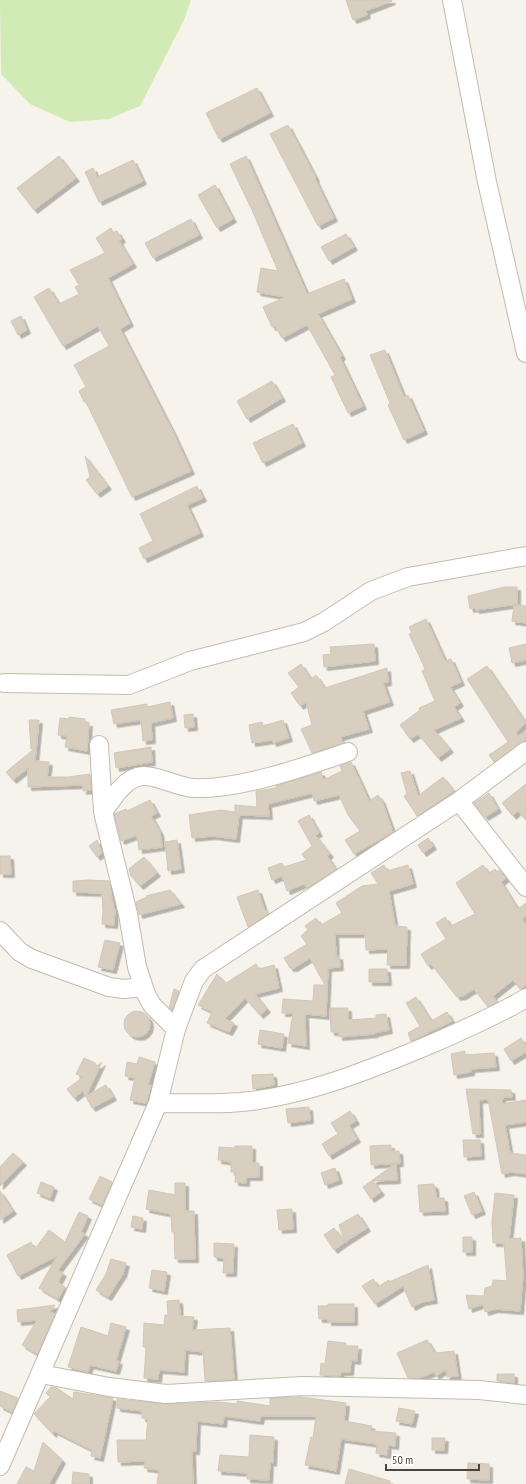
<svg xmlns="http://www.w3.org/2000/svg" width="526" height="1484" viewBox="0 0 526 1484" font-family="'PT Sans Narrow',sans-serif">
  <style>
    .green { fill: #d2eab5 }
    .building { fill: #d8cfc1; stroke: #d3c7b4; filter: url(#shadow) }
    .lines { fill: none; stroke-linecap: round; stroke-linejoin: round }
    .minor-casing { stroke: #c2bbae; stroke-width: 20 }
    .minor { stroke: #fff; stroke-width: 18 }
  </style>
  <defs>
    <filter id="shadow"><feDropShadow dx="3.5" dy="3.5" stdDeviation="0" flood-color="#0004"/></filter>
  </defs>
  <rect width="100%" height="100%" fill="#f6f3ec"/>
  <path class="green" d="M0,0H191L184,20L140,106L109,119L70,122L30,104L1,74Z"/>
  <path class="building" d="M346,0H392V1L366,11L367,15L353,20Z
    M257,88L270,113L219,139L206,113Z
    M288,125L316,178L315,179L334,218L318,226L270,134Z
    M59,156L76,178L34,210L17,188Z
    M246,156L307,294L344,279L352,299L318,314L342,356L340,358L363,406L348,413L331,377L335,375L307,325L282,338L275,326L272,327L263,307L285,297L257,292L261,268L278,271L252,210L230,164Z
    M133,160L143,181L99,202L85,172L93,168L97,177Z
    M215,185L233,219L217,228L198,195Z
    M191,219L199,235L153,258L145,243Z
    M111,228L113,233L117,231L122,239L119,241L133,264L108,278L130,323L120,329L173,432L191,471L132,497L86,402H84L79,391L86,387L74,365L109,346L98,326L63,346L34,297L49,288L59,304L79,294L75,287L79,285L70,270L105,253L96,238Z
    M346,234L354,247L329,261L321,247Z
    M21,316L27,330L18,335L11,321Z
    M385,350L404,397L408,395L424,431L404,440L388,405L390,403L370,355Z
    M272,381L282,398L247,419L237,401Z
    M293,424L302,443L263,463L253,443Z
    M85,456L108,486L97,494L86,480L90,477Z
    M197,486L203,498L187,505L200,533L144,559L139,548L153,541L140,514Z
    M504,587H517V604L476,610L475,608L470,609L468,596Z
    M514,605L526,606V623L512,621Z
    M426,619L445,661L451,659L461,682L450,687L460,703L454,707L461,718L434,730L450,749L438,758L418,734L410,739L400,725L420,710L419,708L435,701L422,671L425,669L409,634L412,633L409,627Z
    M374,644L375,661L324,667L323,655L331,654L330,647Z
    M526,644V660L512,663L509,648Z
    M301,664L311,679L316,675L325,688L387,668L388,682L383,683L390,702L363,711L369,729L340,737L343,743L312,753L301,729L312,725L306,702L300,706L291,693L299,687L288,673Z
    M487,666L526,723L516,732L518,736L526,731V740L494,762L489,755L508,742L467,679Z
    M170,702L173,718L151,723L152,740L143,741L141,720L114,724L111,710L147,704V707Z
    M193,714L194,727L185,728L184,715Z
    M69,717L85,719V723H89L87,751L65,747L67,736L58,735L60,718L69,719Z
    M29,720H39L35,761L49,762L47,777H68L90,774L91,790L83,791V785L28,787V768L13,780L6,772L34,749H31Z
    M283,720L289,738L273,743L272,740L252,743L249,725L262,722L263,726Z
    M151,747L152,762L116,768L114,753Z
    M351,762L369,801L378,795L382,801L393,832L354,854L345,840L360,831L348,815L339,795L314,801L312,793L268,804L269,816L239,815L236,839L212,836L192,838L189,815L221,810L235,812V805L257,807L256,791L276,788V786L321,772L323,780L342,771L340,766Z
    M410,771L418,796L443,777L454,791L417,816L404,796L407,794L401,773Z
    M526,784V820L518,811L513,816L502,803Z
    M489,793L498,809L485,817L474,803Z
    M150,800L157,813L151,816L160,832L162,847L139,850L137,835L121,841L114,814L126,809L127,811Z
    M309,815L319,833L315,835L330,854L327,856L336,869L307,888L304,884L287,891L282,876L272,880L268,868L282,863L284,867L306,860L302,854L312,846L298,821Z
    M428,838L433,846L423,853L418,845Z
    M97,840L102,853L97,857L89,846Z
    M177,840L181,869L168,871L165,842Z
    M0,856H10L11,874H0Z
    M144,857L157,873L140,886L131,876L129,869Z
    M384,865L387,871L408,865L413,884L389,891L395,926L407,927L406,965H387L388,949L366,950L365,934H335L336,957L339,956L340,967L328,968L326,1016L305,1014L306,1046L288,1043L293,1013H282L283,999L313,1001L314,985H325L310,958L294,968H290L284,958L307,944L301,936L308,930L305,926L316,918L321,925L342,913L336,903L362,886L378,884L371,873Z
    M483,865L489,873L495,869L497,872L499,870L506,878L501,882L518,909L526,903V916L522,919L526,925V985L520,989L513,980L493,996L497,1002L488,1007L474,989L463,996L457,997L431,964L428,966L421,954L446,939L436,923L445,917L451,926L475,914L456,883Z
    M89,880L109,881L114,910L115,909L114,925L102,924L103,911L102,893L73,892V881Z
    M170,890L181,904L139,915L136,902L147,897L146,896Z
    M258,890L265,911L267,910L269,913L248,927L237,897Z
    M105,940L120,943L113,970L98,967Z
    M256,964L259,969L274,965L279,988L255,994L267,1009L260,1015L245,998L225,1019L234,1023L229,1032L207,1023L212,1012L198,1005L217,974L226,983Z
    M369,969H387L388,982H369Z
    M174,989L179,991L172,1010L169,1008Z
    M416,997L431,1021L447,1012L452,1021L411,1041L408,1033L420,1026L406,1003Z
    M330,1008H348V1020L376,1018V1015L386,1014L389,1030L375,1033V1034L339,1037V1032H331Z
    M124 1024a13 13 0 1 1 26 0a13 13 0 1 1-26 0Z
    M260,1030L284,1034L282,1048L258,1044Z
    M521,1038L526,1046V1052L511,1061L504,1049Z
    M465,1051V1055L494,1053L496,1067L471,1069V1072L454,1075L451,1054Z
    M139,1057L155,1062L148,1084L151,1085L146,1103L130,1100L135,1078L125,1076L127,1062L137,1064Z
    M84,1058L95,1063L97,1066L102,1062L86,1096L106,1085L113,1097L92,1108L83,1091L74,1098L67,1089L83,1077L76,1074Z
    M273,1074L274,1085L253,1089L252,1075Z
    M466,1089L511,1090L512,1097H503L502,1104L526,1100V1122L505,1125L510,1153L526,1155V1174L511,1172L502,1174L488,1099L479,1100L480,1134H473Z
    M309,1107L310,1120L288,1123L286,1109Z
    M350,1111L356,1121L349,1125L357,1139L329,1156L322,1144L338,1134L331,1123Z
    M463,1140H480L481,1156L464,1157Z
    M391,1145V1151H399L400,1163L371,1165L370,1146Z
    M235,1146H252V1163H259V1177H246V1183L235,1182L236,1172H231V1162L218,1160L219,1147L235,1148Z
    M13,1153L23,1162L0,1186V1167Z
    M396,1163L397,1180L373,1181L381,1192L371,1199L363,1187Z
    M335,1168L339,1180L325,1185L321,1173Z
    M100,1176L112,1182L102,1205L89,1199Z
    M41,1182L54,1187L50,1198L37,1193Z
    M175,1183H185V1211H194L195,1259H175L174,1232H172L171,1214L146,1209L149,1190L175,1195Z
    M433,1184L435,1186L436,1198H444L445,1211L420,1212L418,1185Z
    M0,1191L13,1211L0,1220Z
    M474,1192L482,1211L472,1215L464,1196Z
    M495,1193L514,1195L509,1239L521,1238L523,1276L520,1311L495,1309L485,1312L483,1304L469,1309L466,1295L484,1296L485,1288L492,1286L493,1280L507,1281L504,1243H493L492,1221Z
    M292,1209L293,1229L279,1230L277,1210Z
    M79,1212L88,1216L81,1232L85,1234L58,1270L63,1273L58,1282L65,1287L58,1299L39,1288L57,1256L18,1276L7,1255L31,1242L35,1249L49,1230L65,1242Z
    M358,1214L367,1228L345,1242L339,1225Z
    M133,1216L143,1218L142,1229L131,1227Z
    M334,1228L345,1242L334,1250L324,1235Z
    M463,1237H472V1252H463Z
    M214,1243L234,1244L233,1273H223L224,1258L214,1257Z
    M111,1259L126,1263L123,1274L108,1297L96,1290L106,1274Z
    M428,1265L434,1300L422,1302L412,1307L403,1286L375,1304L362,1286L373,1279L378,1287L389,1280V1282Z
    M152,1270L167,1272L164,1291L149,1288Z
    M179,1300L180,1316L194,1317L192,1330L230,1328L234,1379L205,1381L203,1352L185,1350L184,1372L159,1370L158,1379L144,1378L146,1347H143L144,1323L164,1325L165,1315H168L167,1301Z
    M328,1304H354V1322H328V1319H319L318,1306H328Z
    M55,1305L50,1312L55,1314L37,1354L22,1345L37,1320L18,1322L17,1310Z
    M111,1323L126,1327L116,1361H119L116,1371L90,1365L88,1372L68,1367L81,1327L108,1336Z
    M427,1340L435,1353L454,1351L458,1376L447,1377L446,1369L436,1376L434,1372L419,1378H408L397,1353Z
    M328,1341L346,1343V1346H358L357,1361L351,1360L350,1372H341L340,1376L320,1375L321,1363L325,1364Z
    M497,1374H514V1383L497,1381Z
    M51,1387L57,1388L73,1399L74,1392L113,1398L100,1458L91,1456L92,1450L54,1431L53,1434L34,1414L50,1397L46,1393Z
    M0,1391L18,1398L12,1412L0,1406Z
    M301,1397L346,1403L344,1421L372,1426L371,1431L396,1433L395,1446L388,1445L387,1455L376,1453L377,1444L341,1439L336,1471L311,1466L305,1465L311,1437L313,1438L316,1416H261L260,1421L224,1416L223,1424L197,1421L196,1451H192L193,1484H157L159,1470L144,1468L145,1461L118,1462L117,1440H146L148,1419L142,1418V1411L117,1408V1399L166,1404L218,1402L237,1404V1401L270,1406V1398Z
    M399,1408L415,1411L412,1424L396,1421Z
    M250,1435L274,1437L273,1463L270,1462L269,1480L247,1479V1473L218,1471L220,1455L249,1457Z
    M432,1438H445L444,1450H432Z
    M43,1442L62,1460L49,1484H17L26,1467L34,1471Z
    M468,1463L489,1464V1480L467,1479Z
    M349,1469L390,1481V1484H345Z
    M73,1472L89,1474V1484H72Z"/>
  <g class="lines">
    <g class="minor-casing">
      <path id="minor" d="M452,0L487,182L526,353
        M4,683L129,685L190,661L304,632L324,622L371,591L408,577L526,556
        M99,745L103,812
        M459,801L526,887
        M0,931L20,952L32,959L109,987L124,989L143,987
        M176,1029L152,1005L146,994L137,967L128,914L103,812C113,798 125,777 143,776C157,775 177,787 193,788C239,790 304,767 348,752
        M158,1103C191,1103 225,1105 258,1100C319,1091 379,1066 436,1042C467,1028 498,1015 526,998
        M41,1374L109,1387L166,1394L303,1386L479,1390L526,1395
        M0,1466L158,1103L176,1029L194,981L203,969L459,801L526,751"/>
    </g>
    <use href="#minor" class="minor"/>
  </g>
  <path d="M386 1464v6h93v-6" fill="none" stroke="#4b4439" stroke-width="2"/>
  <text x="392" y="1464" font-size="12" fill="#4b4439" stroke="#ffffff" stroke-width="3" paint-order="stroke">50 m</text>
</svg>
